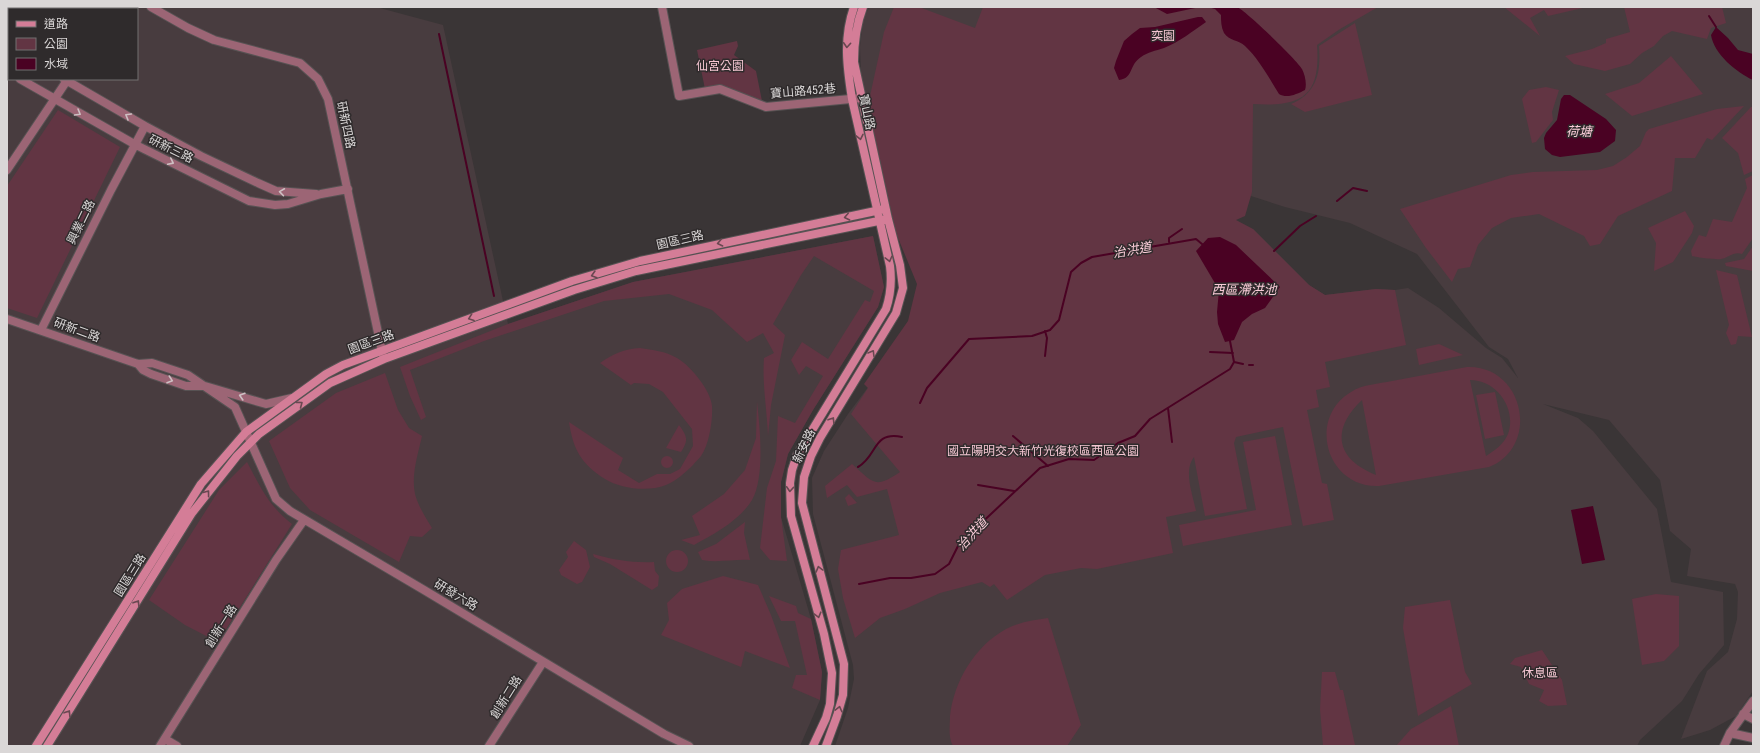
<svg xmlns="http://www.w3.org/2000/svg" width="1760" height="753" viewBox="0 0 1760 753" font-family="'Roboto Condensed','Noto Sans TC',sans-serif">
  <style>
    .built { fill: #483c3f; fill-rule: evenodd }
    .green { fill: #623543; fill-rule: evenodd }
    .water { fill: #4a0223 }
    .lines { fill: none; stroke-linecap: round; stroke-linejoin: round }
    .stream { stroke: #4a0223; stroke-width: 2 }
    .street-casing { stroke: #575253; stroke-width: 10 }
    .secondary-casing { stroke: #575253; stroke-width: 10 }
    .street { stroke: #9c6575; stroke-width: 8 }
    .secondary { stroke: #d47d97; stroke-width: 8 }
    .oneway { stroke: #694851 }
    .oneway2 { stroke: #cec0c3 }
    .labels { text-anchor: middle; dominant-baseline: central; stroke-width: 3; stroke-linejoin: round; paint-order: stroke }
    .park-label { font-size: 12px; fill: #f3c5d1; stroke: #2f2b2c }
    .street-label { font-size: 12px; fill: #dad7d7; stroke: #2f2b2c }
    .water-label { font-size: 13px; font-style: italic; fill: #f9cbd7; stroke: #2f2b2c }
  </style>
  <rect width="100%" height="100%" fill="#3a3536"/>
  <path class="built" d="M7,7H376L443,25L508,324L633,282L873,236L884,287L878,307L813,410L788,454L781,482V517L811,619L822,672L820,700L800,746H7ZM9,9H137V79H9Z
    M869,7H1753V691L1736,716L1710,730L1681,739L1707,671L1728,652L1737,619L1738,592L1735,584L1687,576L1691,549L1670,531L1660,480L1609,420L1543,404L1578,418L1593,431L1657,509L1671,582L1723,592L1724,645L1699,674L1682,701L1640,740L1637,746H835L848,708L854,679L853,665L813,514L812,478L824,451L848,414L872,382L1253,229L1309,285L1325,295L1376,289L1395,290L1408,288L1439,308L1486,348L1502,358L1518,378L1508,359L1489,347L1417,254L1350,223L1285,207L1220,186L896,233L861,74L860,47L863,20Z"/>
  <path class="green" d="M894,7H919L975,28L983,7H1378L1340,29L1317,45C1321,97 1301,107 1253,104L1252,192L1245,216L1236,220L1253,229L1309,285L1325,295L1376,289L1395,290L1406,345L1325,362L1330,387L1316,390L1319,407L1307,410L1322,483L1327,484L1334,520L1303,526L1283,427L1236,437L1234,443L1247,509L1205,516L1194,457C1183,471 1193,495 1196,511L1166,517L1173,553L1097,569L1081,568L1045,575L1007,600L994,584L990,587L982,582L940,593L905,609L880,618L855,638L843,598L838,569L841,550L899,535L887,489L857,497L847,485L827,498L825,486L852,464C873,482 874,490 900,472L851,414L868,388L864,384L908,321L917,284L896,233L868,105L884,32Z
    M1504,7H1587L1548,16L1544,10L1530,18L1540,36Z
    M1624,7H1722L1726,23L1711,28L1707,39L1672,31L1663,36L1654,46L1642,53L1630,64L1605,71L1574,64L1565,56L1592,49L1606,43V39L1630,32Z
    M1355,23L1372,95L1305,112L1291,104C1317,93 1321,72 1319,46Z
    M737,41L738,46L734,55L756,71L762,101L719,86L705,89L697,50Z
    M1671,56L1703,94L1632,116L1605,94L1639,83Z
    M1546,87L1559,90L1552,112L1553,120L1536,142L1532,143L1522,99L1529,90Z
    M1744,106L1712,140L1707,138L1695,158H1675L1672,191L1618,216L1600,244L1590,246L1584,236L1539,214L1511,218L1492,228L1478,245L1470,267L1458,269L1452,282L1426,248L1400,209L1511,175L1533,172L1597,170L1613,166L1627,157L1640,146L1646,132L1649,129L1717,109Z
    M1751,107H1753V171L1744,175L1738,153L1722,138Z
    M58,110L120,147L37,318L7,308V186Z
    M1753,175V238L1742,254C1734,251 1728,258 1721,259C1718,260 1694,257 1692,256L1691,251L1699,235L1706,237L1713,219L1732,222L1747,188L1745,179Z
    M1685,211L1694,226L1692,233L1673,262L1654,271L1656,243L1648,228Z
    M873,236L884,287L878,307L813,410L788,454L781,482V517L787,561L770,560L760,548L767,488L776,461L778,416L795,423L823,376L806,366L799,375L791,360L802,342L828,359L865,300L870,302L874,291L814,256L801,275L773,324L785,335L771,405L768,436C767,410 762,384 764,358L774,353L763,333L747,342L712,310L669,294L604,301L484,341L410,370L426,417L421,420L410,396L400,367L508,324L633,282Z
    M1753,246V271L1726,266L1725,263L1744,259Z
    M1716,270L1737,275L1752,337L1738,336L1736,344L1731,345L1726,333L1729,325Z
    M1439,344L1463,355L1419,365L1416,349Z
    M640,348C653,350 665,351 677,358C691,366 711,391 712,406C713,420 709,445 701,456C699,459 695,462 693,465C686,472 676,481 666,485C648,492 621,489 605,479C581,464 573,449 569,422L623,458L618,470L639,483L657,474H670L680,469L693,446L692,429L663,392L649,384L634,383L631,385L600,363C613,354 624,349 640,348Z
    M1467,367C1524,365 1541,446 1489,467L1379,486C1326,488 1307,418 1351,392C1363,384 1379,384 1392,381C1417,376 1442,372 1467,367ZM1470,380C1497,380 1517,409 1508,434C1504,444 1494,451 1486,456ZM1362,400L1376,475C1335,459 1331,429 1362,400Z
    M385,373L398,410L409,428L422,436C418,454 411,475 415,494C418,506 426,518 432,528L422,537L410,536L399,562L310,510L290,488L269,441L336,393Z
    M1495,392L1504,435L1485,439L1476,395Z
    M757,402C760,428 765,477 752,500C739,521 714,534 694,545L681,540L700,535L692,516L724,494L745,470L756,438Z
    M679,425C687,436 689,440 681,452L666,448Z
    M1275,436L1292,525L1183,546L1179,525L1256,510L1243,442Z
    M661 462a6 6 0 1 1 12 0a6 6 0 1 1-12 0Z
    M247,462C261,488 268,505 292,524L218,642L185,625L149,600L219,490Z
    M849,494L857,503L848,506L845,498Z
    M745,522L744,533L750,560C734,559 718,563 702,560L698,552L716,544Z
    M574,541L586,550L590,567L582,582L577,584L561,575L559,570L568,557L566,552Z
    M666 561a11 11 0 1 1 22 0a11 11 0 1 1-22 0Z
    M593,554C614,560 633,563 654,562L655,571L659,576L658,586L652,590L610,564L594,557Z
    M723,576L758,585L771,615L790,668L745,651L741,667L661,635L669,620L667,603L682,589Z
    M1656,594L1679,596V646L1664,661L1642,665L1632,599Z
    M769,596L796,606L798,613L811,619L822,672L820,700L792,688L796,675H807L795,621H781Z
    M1450,600L1465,672L1472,684L1418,716L1403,628L1405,607Z
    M1048,618L1081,725L1067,746H953C948,738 950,725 950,716C954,681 975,646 1006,629C1019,622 1034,620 1048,618Z
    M1542,650L1562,680L1567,705L1548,706L1539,701L1544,690L1529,684L1521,667L1510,664L1515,658Z
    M1322,672H1335L1340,690H1343L1355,745L1323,746L1320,709Z
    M1451,706L1459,746H1396L1411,729Z"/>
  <path class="water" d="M1154,7H1200L1167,14Z
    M1208,7C1217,7 1228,5 1237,7C1244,9 1298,61 1302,69C1305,75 1307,84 1305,90C1297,94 1287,99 1279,94C1269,78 1259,59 1245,46C1239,40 1229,41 1224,33C1221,27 1221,21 1221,15L1215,9Z
    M1198,17H1202L1206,22C1193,31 1179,42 1164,48C1155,51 1148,52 1141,57C1128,66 1134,78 1119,80L1114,68L1116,61L1124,41L1132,34L1140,28L1155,27Z
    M1716,27L1728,38L1738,50L1753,54V80C1736,72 1714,54 1711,35Z
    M1564,95H1570L1606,119L1616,130L1615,141L1600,152L1560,157L1552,155L1545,149L1544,138L1546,133L1557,120L1561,99Z
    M1220,237L1236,245L1280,287L1265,308L1252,314L1242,322L1234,340L1225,342L1218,324L1217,312L1219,290L1196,251L1208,238Z
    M1593,506L1605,560L1582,564L1571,510Z"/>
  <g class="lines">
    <path class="stream" d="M1709,16L1716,27
      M439,34L494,296
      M1337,201L1353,188L1367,191
      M1169,242V238L1182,229
      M1274,251L1300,226L1316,216
      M1045,331L1047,338L1045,356
      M1210,352L1233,353
      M1234,362L1243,364
      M1249,365H1253
      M920,403L927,388L969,339L1032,336L1050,330L1059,320L1071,272L1081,263L1092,257L1196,239L1202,244
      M1168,408L1172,442
      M1013,436L1048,466
      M858,467C878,456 872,431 902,437
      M978,485L1014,491
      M859,584L890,578H911L935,574L949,564L959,544L1040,468L1069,459L1094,460L1118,443L1135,436L1150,419L1230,369L1234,362L1230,341"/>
    <g class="street-casing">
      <path id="street" d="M151,7L188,28L214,40L300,63L318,79L328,99L383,356
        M662,7L679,96L720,89L766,107L861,98
        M113,9L115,7
        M7,42L9,43
        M7,71L9,73
        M20,79L136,145L249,201L275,205L288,204L321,194L348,189
        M64,79L145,126L201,156L258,183L276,191L316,194
        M7,170L68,79
        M7,319L138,364L152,363L188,375L235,407L276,499L290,511L424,590L664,734L689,746
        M41,330L111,190L145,126
        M138,364L143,370L151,374L186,386H205L266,404L292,398
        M1743,714L1753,719
        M1730,733L1753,738
        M165,739L177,746
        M160,746L276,560L304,520
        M489,746L543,662
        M1724,746L1730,733L1753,701"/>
    </g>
    <g class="secondary-casing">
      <path id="secondary" d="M36,746L201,484L246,432L326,374L343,365L572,281L640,261L885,209
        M47,746L192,513L237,456L259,434L330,383L384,359L574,290L636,271L888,219
        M813,746L826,718L830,704L832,673L824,634L791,516L790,483L792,470L797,455L886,309C891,294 892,282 890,266L852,99C847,67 843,38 854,7
        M826,746L837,716L843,695L844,664L802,503L804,477L811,456L820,438L896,313L903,288L900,265L888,219L854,62C854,43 856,25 863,7"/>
    </g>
    <use href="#street" class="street"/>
    <use href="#secondary" class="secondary"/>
  </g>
  <defs><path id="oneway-chevron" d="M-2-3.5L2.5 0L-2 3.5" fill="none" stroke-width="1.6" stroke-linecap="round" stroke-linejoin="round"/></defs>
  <g class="oneway">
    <use href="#oneway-chevron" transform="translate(847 45) rotate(94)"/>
    <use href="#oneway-chevron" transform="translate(860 137) rotate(78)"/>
    <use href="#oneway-chevron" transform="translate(847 217) rotate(168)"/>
    <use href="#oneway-chevron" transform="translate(720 243) rotate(168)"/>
    <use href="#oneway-chevron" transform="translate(889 259) rotate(76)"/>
    <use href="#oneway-chevron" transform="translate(594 275) rotate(164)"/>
    <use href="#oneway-chevron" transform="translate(471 318) rotate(160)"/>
    <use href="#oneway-chevron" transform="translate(872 353) rotate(-59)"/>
    <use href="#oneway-chevron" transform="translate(300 404) rotate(-37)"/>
    <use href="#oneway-chevron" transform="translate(832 420) rotate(-58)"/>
    <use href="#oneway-chevron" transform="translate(790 489) rotate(94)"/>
    <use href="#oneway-chevron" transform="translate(207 493) rotate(-53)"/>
    <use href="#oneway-chevron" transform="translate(819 569) rotate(-105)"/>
    <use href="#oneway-chevron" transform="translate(137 603) rotate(-58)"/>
    <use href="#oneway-chevron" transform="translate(818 615) rotate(75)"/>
    <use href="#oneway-chevron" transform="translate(839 709) rotate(-76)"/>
    <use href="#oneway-chevron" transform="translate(68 713) rotate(-58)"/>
  </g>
  <g class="oneway2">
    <use href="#oneway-chevron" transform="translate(78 113) rotate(30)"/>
    <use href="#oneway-chevron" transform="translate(128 116) rotate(-150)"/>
    <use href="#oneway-chevron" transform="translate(171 162) rotate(26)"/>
    <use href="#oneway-chevron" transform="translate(282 192) rotate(-172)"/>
    <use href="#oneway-chevron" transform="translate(170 380) rotate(19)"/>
    <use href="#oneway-chevron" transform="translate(242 396) rotate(-163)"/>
  </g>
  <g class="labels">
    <g class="park-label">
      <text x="1163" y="36">奕園</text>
      <text x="720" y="66">仙宮公園</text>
      <text x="1043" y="451">國立陽明交大新竹光復校區西區公園</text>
      <text x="1540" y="673">休息區</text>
    </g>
    <g class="street-label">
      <text transform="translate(803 91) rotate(-5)">寶山路452巷</text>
      <text transform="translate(867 112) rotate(78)">寶山路</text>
      <text transform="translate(346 125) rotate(78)">研新四路</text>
      <text transform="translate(171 149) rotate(26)">研新三路</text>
      <text transform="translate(81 222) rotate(-64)">興業二路</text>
      <text transform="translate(680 240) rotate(-13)">園區三路</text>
      <text transform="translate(77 330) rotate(20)">研新二路</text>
      <text transform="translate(371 342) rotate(-20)">園區三路</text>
      <text transform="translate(804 446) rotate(-65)">新安路</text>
      <text transform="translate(130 575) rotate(-58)">園區三路</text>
      <text transform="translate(456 595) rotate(31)">研發六路</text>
      <text transform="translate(221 626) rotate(-58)">創新一路</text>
      <text transform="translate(506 697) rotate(-58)">創新二路</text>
    </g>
    <g class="water-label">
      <text x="1579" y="131">荷塘</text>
      <text transform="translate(1132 250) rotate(-10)">治洪道</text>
      <text x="1244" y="289">西區滯洪池</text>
      <text transform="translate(972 534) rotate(-48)">治洪道</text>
    </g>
  </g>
  <rect width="1760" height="753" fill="none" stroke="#dad7d7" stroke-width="16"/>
  <rect x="8" y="8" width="130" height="72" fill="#2f2b2c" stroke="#737070"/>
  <rect x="16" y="21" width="20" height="6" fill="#d47d97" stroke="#737070"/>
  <text x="44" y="28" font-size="12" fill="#dad7d7">道路</text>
  <rect x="16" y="38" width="20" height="12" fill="#623543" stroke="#737070"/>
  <text x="44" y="48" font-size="12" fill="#dad7d7">公園</text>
  <rect x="16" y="58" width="20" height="12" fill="#4a0223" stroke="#737070"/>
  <text x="44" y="68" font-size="12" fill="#dad7d7">水域</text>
</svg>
